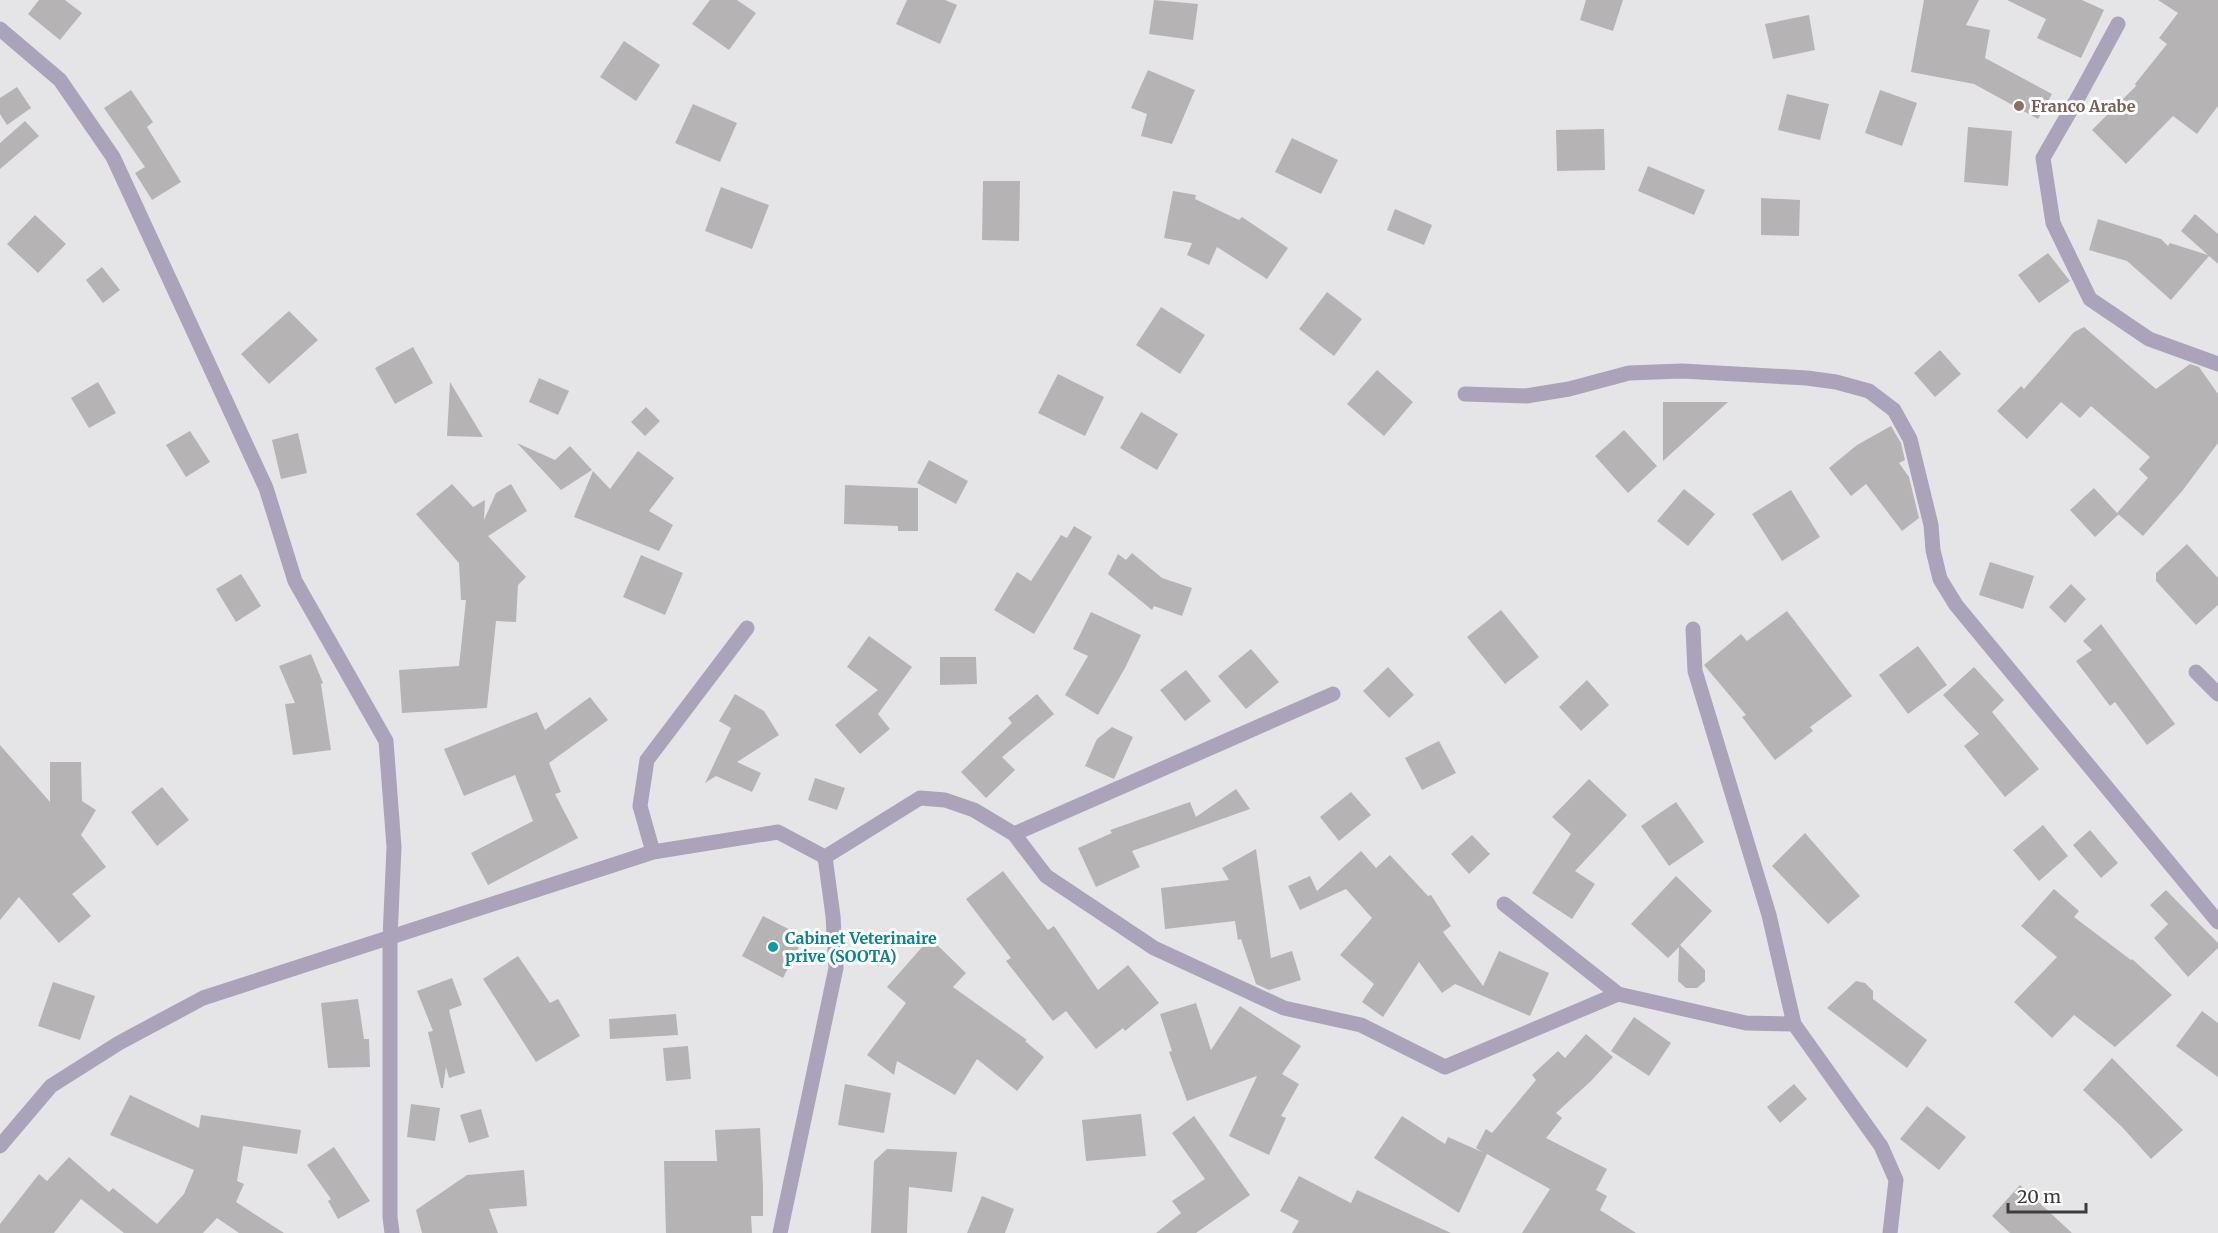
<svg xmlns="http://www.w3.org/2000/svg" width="2218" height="1233" viewBox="0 0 2218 1233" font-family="Merriweather,serif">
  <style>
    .building { fill: #b6b3b5 }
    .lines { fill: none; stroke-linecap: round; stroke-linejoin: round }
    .street { stroke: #aba3b9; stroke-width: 15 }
    .education-dot { fill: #8d6e63; stroke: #fff; stroke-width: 2 }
    .culture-dot { fill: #0f9aa8; stroke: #fff; stroke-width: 2 }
    .labels { text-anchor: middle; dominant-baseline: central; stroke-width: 6; stroke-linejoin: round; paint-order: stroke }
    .education-label { font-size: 16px; font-weight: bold; fill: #785e54; stroke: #fff; text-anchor: start }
    .culture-label { font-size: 16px; font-weight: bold; fill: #0d838f; stroke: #fff; text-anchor: start }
  </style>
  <rect width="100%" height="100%" fill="#e5e5e8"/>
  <path class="building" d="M39,0H65L82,13L60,40L28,14Z
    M710,0H737L756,13L729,50L692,24Z
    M907,0H945L957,5L940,44L896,24Z
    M1154,0L1198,4L1193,40L1149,34Z
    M1586,0H1623L1613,31L1580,20Z
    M1924,0H1979L1966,25L1990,30L1985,58L2052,94L2038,119L1974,84L1911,72Z
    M2007,0H2082L2104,10L2081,58L2037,38L2046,19Z
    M2158,0H2218V106L2197,134L2173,116L2126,164L2092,130L2136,86L2135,84L2167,44L2159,38L2178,13Z
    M1809,15L1815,50L1773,59L1765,24Z
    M624,41L660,65L636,101L600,77Z
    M1148,70L1195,90L1172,144L1141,136L1147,114L1131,108Z
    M17,87L31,108L7,125L0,114V98Z
    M131,90L153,122L147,127L181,182L152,200L135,173L145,167L104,108Z
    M1880,90L1917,103L1902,146L1865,133Z
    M1787,94L1829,104L1820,140L1778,130Z
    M693,104L737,123L720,162L675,143Z
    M25,121L39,136L0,169V143Z
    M1968,127L2012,131L2008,186L1964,182Z
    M1604,129L1605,170L1557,171L1556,130Z
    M1292,138L1338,160L1321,194L1275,172Z
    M1648,166L1705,190L1694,215L1638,191Z
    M983,181H1020L1019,241L982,240Z
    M721,187L769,205L752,249L705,231Z
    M1173,191L1196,195L1195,199L1239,220L1242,217L1288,248L1267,279L1217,247L1209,265L1187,255L1192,243L1164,238Z
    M1761,198L1800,200L1799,236L1761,235Z
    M1395,209L1432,225L1424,245L1387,230Z
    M2195,214L2218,234V264L2209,256L2171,300L2127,261L2089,250L2098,219L2161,239L2168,246L2170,243L2208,255L2181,231Z
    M35,215L66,244L38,273L7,244Z
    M2048,253L2070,281L2039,303L2018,275Z
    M102,267L120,290L103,303L86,280Z
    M1327,292L1362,319L1334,356L1299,329Z
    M1161,307L1205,335L1180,374L1136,345Z
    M289,311L318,340L269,384L241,354Z
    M2084,327L2156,389L2190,364L2199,367L2218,394V443L2183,490L2143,536L2117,513L2119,514L2095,537L2070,510L2094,488L2117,513L2148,478L2139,469L2150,457L2091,406L2080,418L2061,402L2027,439L1997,411L2021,386L2024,389L2074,332Z
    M413,347L433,383L395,404L375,368Z
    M1940,350L1961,374L1935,397L1914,373Z
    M1377,370L1413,402L1384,436L1347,404Z
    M1058,374L1104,397L1085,436L1038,413Z
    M539,378L569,391L558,415L529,402Z
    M98,382L116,413L89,428L71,398Z
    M450,382L483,437L447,436Z
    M1663,402H1728L1663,461Z
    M646,407L660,421L645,436L631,422Z
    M1141,412L1178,434L1157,470L1120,448Z
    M1891,426L1901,443L1905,460L1899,463L1909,477L1919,518L1902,531L1866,484L1851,496L1829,468L1857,445Z
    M1624,430L1657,466L1628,493L1595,456Z
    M190,431L210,462L186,477L166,445Z
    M298,433L307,473L281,479L272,440Z
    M517,443L555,460L570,446L592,470L561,490Z
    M638,451L674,478L649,511L673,525L659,551L574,517L593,471L610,489Z
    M929,460L968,481L956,504L917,483Z
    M452,484L473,507L485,500L484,520L496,493L511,484L527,511L488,536L526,577L518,585L516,622L496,621L487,708L402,713L399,670L459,666L466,600H461L459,563L416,514Z
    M845,485L918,488V531H898V526L844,524Z
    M1684,489L1715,514L1688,546L1657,521Z
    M1791,490L1820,537L1782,561L1752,514Z
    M1074,526L1092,537L1034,634L994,610L1017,572L1031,581L1061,535L1067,538Z
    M2187,544L2218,578V605L2196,625L2156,581V573Z
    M1132,553L1162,578L1192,588L1182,616L1154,606L1152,610L1108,574L1118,554L1126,560Z
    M641,555L683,573L665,615L623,597Z
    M1990,562L2034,576L2023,609L1979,595Z
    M241,574L261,606L236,622L216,589Z
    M2071,584L2086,599L2065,623L2049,607Z
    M1501,610L1539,657L1505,684L1467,637Z
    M1787,611L1852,696L1810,727L1813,731L1775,760L1742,717L1746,715L1704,665L1741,634L1747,641Z
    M1091,612L1141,635L1125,668L1098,715L1065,695L1088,656L1073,649Z
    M2101,624L2175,724L2147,745L2115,702L2110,706L2076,661L2092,650L2083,641Z
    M869,636L912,667L878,714L890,729L860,754L835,725L878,690L847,667Z
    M1918,646L1947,685L1908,714L1879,675Z
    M1251,649L1279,682L1246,709L1218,676Z
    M311,654L323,683L321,684L331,750L293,755L285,704L295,703L279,666Z
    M940,657H976L977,684L940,685Z
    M1388,667L1414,695L1389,718L1363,691Z
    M1974,667L2004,700L1992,712L2039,769L2005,797L1964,746L1979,734L1943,695Z
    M1186,670L1211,701L1185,721L1160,690Z
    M1587,680L1609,705L1581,731L1559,707Z
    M735,694L764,711L779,735L737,762L761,773L752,792L716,776L705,783L731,728L719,721Z
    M1037,694L1054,714L1002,757L1015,770L986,798L961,772L1012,723L1008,718Z
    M590,697L608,720L549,763L561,792L555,794L578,838L488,885L471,853L533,821L515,775L464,796L444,749L537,712L545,730Z
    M1112,727L1133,737L1114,779L1085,766L1097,739Z
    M1439,741L1456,773L1422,790L1405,758Z
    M0,745L50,802V762H81L82,801L96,810L81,835L106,867L72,894L91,916L59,943L19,897L0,920Z
    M815,778L845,788L837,810L808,800Z
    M1589,779L1627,815L1575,871L1595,884L1572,919L1532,893L1571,834L1552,817Z
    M162,787L189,820L157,846L131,812Z
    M1236,789L1250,809L1132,851L1140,867L1096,887L1078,848L1112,833L1110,830L1190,802L1196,817Z
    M1351,792L1371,815L1339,841L1320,817Z
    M1676,802L1704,842L1669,866L1641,826Z
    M2043,825L2068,856L2039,881L2013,850Z
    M2090,830L2118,863L2101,878L2073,845Z
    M1805,833L1860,896L1828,924L1772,866Z
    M1472,835L1490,854L1469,874L1451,854Z
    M1256,849L1271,958L1292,951L1301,980L1269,990L1256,984L1241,939L1238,940L1235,921L1165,929L1161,888L1229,880L1222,868Z
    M1361,851L1376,868L1390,855L1428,896L1431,895L1451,926L1443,932L1483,986L1499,951L1549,973L1530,1016L1455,984L1442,993L1419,962L1383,1017L1362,1002L1374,984L1340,955L1372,918L1346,889L1300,910L1288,886L1310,876L1317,891Z
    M1003,871L1048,930L1054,926L1098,990L1128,965L1159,1003L1125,1031L1123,1028L1096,1049L1066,1011L1053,1021L1006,961L1011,958L966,899Z
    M1676,876L1712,911L1680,945L1705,970V981L1697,988H1686L1678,981L1679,947L1668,958L1631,924Z
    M2054,889L2079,911L2074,917L2131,960L2132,959L2172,995L2115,1047L2074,1015L2052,1038L2014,1002L2057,957L2021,926Z
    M2166,890L2218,943V948L2188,977L2154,938L2168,924L2150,905Z
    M763,916L804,937L783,978L742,956Z
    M930,938L966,973L953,987L1027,1040L1025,1041L1044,1057L1017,1091L977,1059L955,1095L897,1061L894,1075L867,1055L906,1003L887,987Z
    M518,956L550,1003L558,999L580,1036L536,1062L483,979Z
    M452,978L462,1005L449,1010L465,1073L449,1078L446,1067L443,1088H441L428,1032L433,1031L417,991Z
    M1856,981L1865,983L1873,991V999L1927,1040L1907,1068L1827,1008Z
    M53,982L95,996L80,1040L38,1026Z
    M358,999L364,1039H369L370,1067L328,1068L321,1003Z
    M1196,1003L1211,1050L1240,1006L1301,1046L1282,1074L1299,1084L1281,1116L1286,1118L1269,1155L1229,1136L1257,1076L1187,1101L1169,1052L1172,1051L1160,1014Z
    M2202,1011L2218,1023V1077L2176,1046Z
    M676,1014L678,1035L610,1039L609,1019Z
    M1634,1017L1671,1043L1649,1076L1611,1051Z
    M1586,1034L1613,1057L1591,1081L1556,1113L1562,1118L1546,1138L1607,1169L1596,1190L1607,1196L1600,1210L1636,1233H1522L1550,1189L1487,1154L1459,1213L1374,1158L1402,1116L1445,1144L1448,1137L1482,1152L1476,1148L1486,1129L1492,1133L1536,1080L1532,1075L1558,1051L1565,1058Z
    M688,1046L691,1079L666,1081L663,1048Z
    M2112,1058L2183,1130L2151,1159L2122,1127L2083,1090Z
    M845,1084L891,1093L884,1133L838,1125Z
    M1794,1084L1807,1099L1780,1123L1767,1107Z
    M130,1095L199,1128L201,1115L301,1130L297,1154L243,1146L237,1181L244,1184L236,1202L284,1233H239L217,1218L203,1233H124L81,1199L54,1233H0V1224L39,1174L47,1181L69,1157L109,1192L113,1188L157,1224L184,1194L194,1170L110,1135Z
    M411,1104L440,1108L435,1141L407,1137Z
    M1927,1106L1966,1137L1939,1170L1900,1139Z
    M481,1109L489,1137L469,1143L460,1115Z
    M1141,1114L1146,1156L1086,1161L1082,1120Z
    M1194,1116L1250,1195L1196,1233H1156L1181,1213L1172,1201L1205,1179L1172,1133Z
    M760,1128L763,1186V1216H751L752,1233H666L664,1161H717L715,1130Z
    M334,1147L370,1201L338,1219L328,1201L331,1199L307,1165Z
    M887,1149L957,1152L952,1192L909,1187L907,1233H871L874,1161Z
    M524,1170L527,1206L489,1209L498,1233H422L416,1210L467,1175Z
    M1299,1176L1351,1203L1357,1190L1451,1233H1292L1299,1221L1280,1211Z
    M2020,1185L2072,1233H2010L1992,1216Z
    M982,1196L1014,1209L1005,1233H967Z"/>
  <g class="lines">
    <path class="street" d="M2118,24L2080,94L2043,158L2053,223L2090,299L2149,339L2218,364
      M0,29L60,80L113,157L266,488L295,581L386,741L394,847L390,938V1217L392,1233
      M1465,394L1526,396L1569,389L1629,373L1682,371L1807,378L1836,382L1869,391L1894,410L1910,439L1931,525L1933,550L1940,579L1956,605L2218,922
      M1693,629L1695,671L1769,915L1794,1024L1881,1146L1896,1180L1890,1233
      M2196,672L2218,694
      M1014,834L1333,694
      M653,852L640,806L647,760L747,628
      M825,857L920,798L945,800L974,810L1014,834L1046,876L1154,948L1284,1008L1361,1025L1445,1067L1618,994
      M1504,904L1618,994L1746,1023L1794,1024
      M0,1146L51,1086L119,1043L203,998L653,852L778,832L825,857L833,916L836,968L780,1233"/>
  </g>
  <circle class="education-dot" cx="2019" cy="106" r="6"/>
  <circle class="culture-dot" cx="773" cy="947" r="6"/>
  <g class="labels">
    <g class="education-label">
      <text x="2031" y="106">Franco Arabe</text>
    </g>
    <g class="culture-label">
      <text x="785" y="938">Cabinet Veterinaire<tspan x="785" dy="18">prive (SOOTA)</tspan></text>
    </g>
  </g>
  <path d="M2008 1203v9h78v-9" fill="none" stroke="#3c3c3d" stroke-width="3"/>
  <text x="2017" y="1203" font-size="18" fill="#3c3c3d" stroke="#ffffff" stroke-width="4.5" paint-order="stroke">20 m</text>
</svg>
